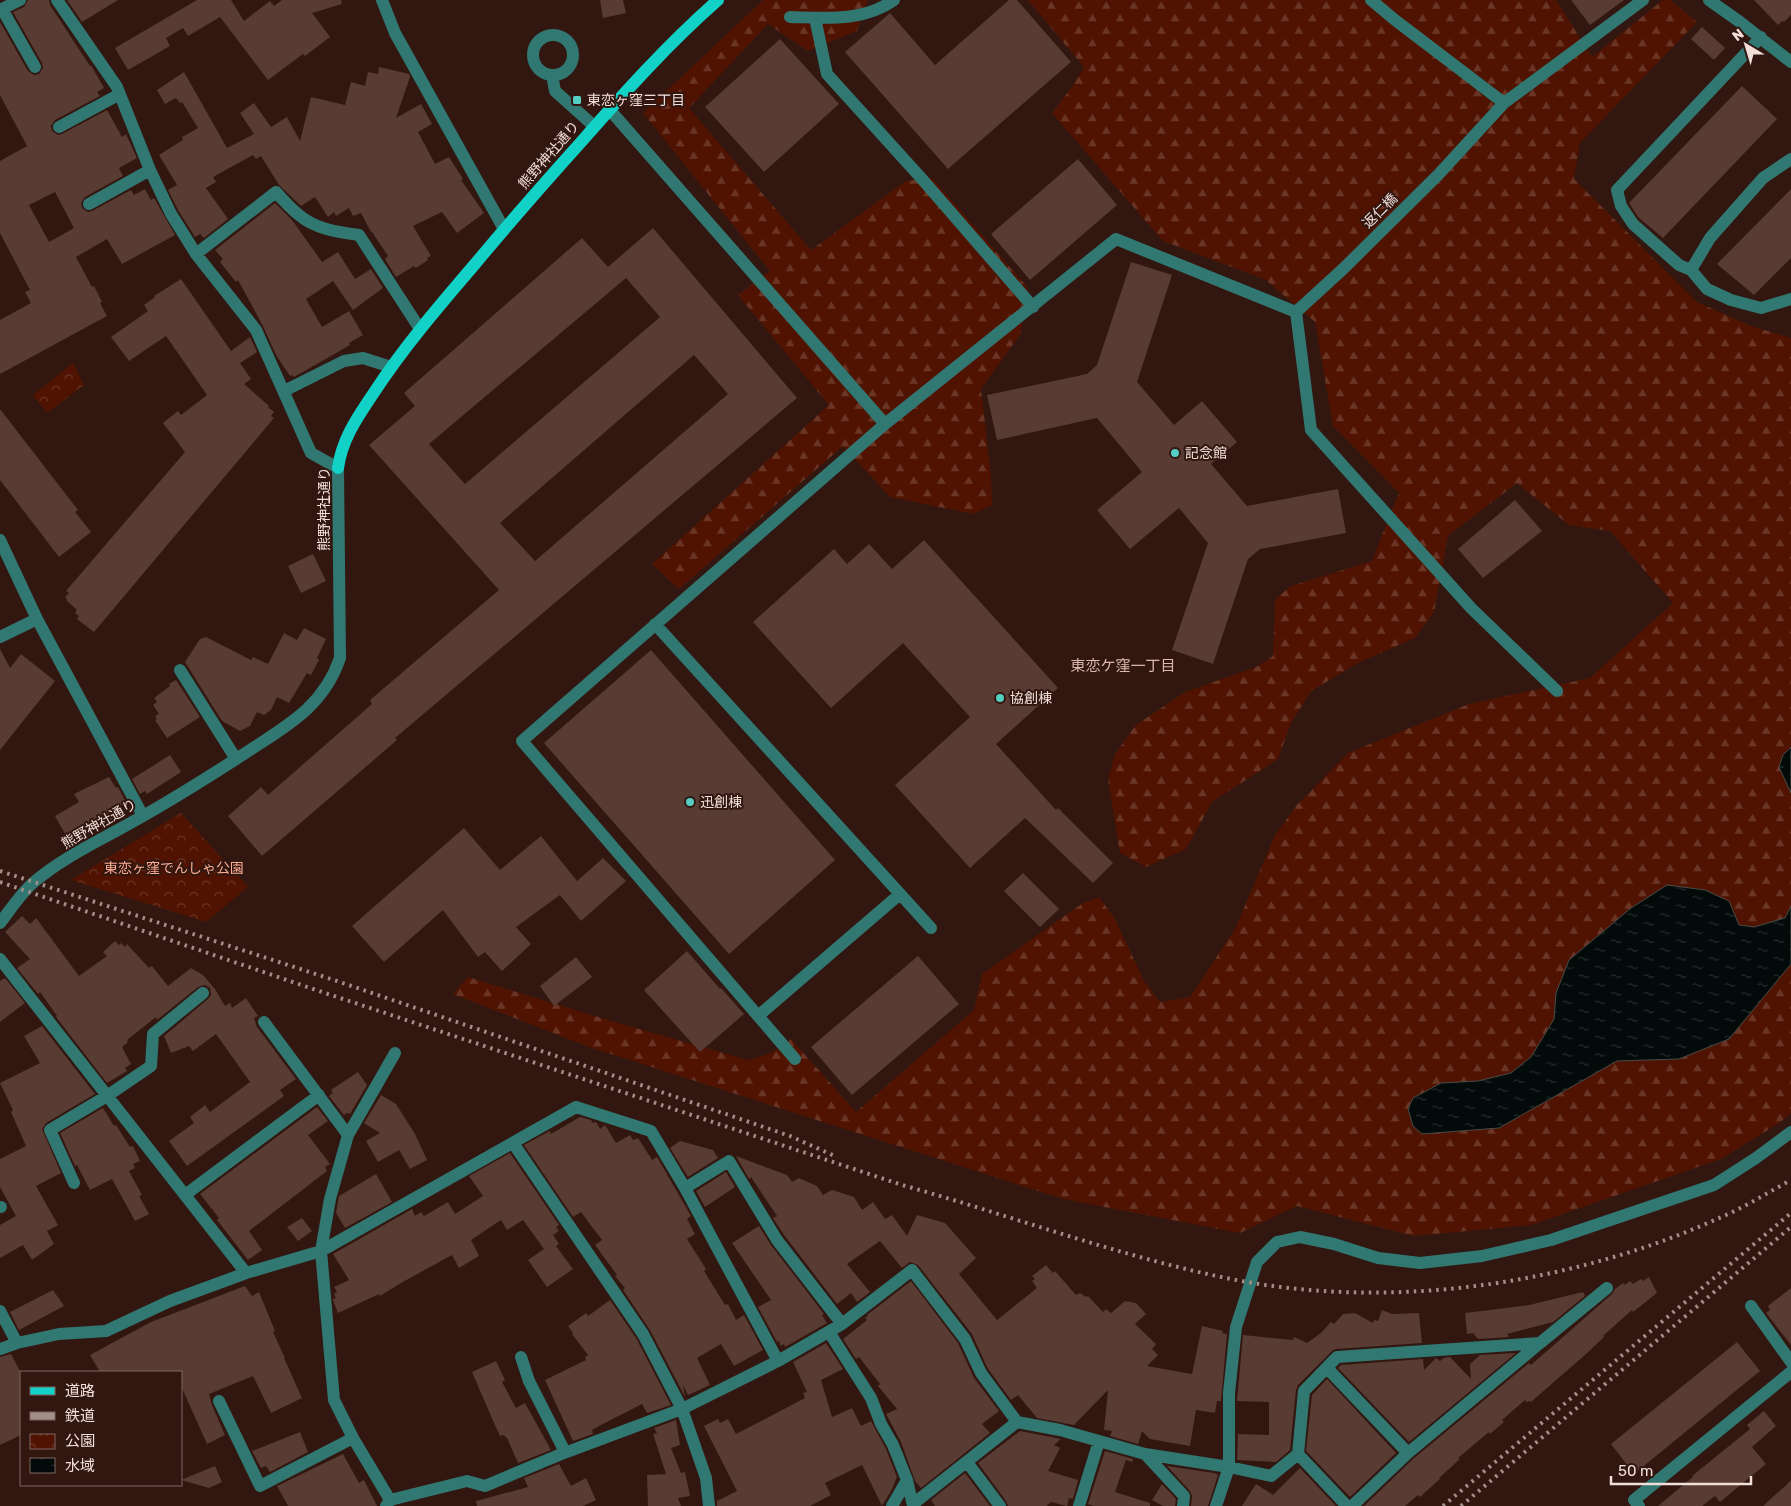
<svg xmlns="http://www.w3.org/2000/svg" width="1791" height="1506" viewBox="0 0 1791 1506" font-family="Rubik,'Noto Sans JP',sans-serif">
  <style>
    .forest { fill: url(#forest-firs) }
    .park { fill: url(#park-crowns) }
    .water { fill: url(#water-ripples); stroke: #4a4b48 }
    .building { fill: #583b32; fill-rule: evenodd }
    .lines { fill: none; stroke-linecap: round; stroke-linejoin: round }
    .minor { stroke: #317872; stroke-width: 12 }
    .major { stroke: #12d1c6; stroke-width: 12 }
    .rail { stroke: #a48e88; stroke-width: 4; stroke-dasharray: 2.5 5; stroke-linecap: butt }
    .poi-dot { fill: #55cec4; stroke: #311710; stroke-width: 2 }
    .labels { text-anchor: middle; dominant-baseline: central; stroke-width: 4; stroke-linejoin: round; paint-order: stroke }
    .poi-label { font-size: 14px; fill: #f2dfda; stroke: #311710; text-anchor: start }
    .street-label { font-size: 14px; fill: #f2dfda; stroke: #311710 }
    .park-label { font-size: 14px; fill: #fcab93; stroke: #311710 }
    .neighbourhood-label { font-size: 15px; fill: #dcb8ae; stroke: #311710 }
  </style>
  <defs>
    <pattern id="forest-firs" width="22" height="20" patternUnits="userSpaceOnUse" patternTransform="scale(1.25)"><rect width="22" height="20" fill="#501301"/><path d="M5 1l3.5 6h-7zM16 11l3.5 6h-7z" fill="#6a3525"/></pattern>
    <pattern id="park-crowns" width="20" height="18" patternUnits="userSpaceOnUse" patternTransform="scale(1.25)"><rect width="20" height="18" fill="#501301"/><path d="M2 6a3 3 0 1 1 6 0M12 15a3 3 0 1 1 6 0" fill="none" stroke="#6a3525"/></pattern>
    <pattern id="water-ripples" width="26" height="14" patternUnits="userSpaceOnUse" patternTransform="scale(1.25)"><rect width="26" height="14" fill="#020b0a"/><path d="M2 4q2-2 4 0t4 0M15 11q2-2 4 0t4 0" fill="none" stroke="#272e2d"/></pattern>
  </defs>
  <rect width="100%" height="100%" fill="#311710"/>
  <path class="forest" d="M763,0H868L857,31L808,51L768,24L689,108L811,250L906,181L932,178L1028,288L1020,335L981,389L991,476L992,505L973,514L890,497L843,446L679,589L652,564L829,405L738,295L770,271L643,113Z
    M1028,0H1556L1592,57L1663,0H1670L1697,22L1580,143L1574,179L1697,302L1751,326L1791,338V747L1783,755L1779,767L1791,793V906L1785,918L1754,927L1739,925L1729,901L1556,993L1554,1019L1531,1057L1511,1073L1478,1081L1441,1083L1499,1128L1617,1061L1679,1059L1777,980L1791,964V1113L1779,1123L1721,1159L1531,1225L1414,1236L1297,1206L1240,1233L1063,1199L589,1047L453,994L468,977L608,1020L748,1060L771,1053L791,1039L856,1112L974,1010L982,974L1083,903L1099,897L1115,919L1144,981L1160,1002L1190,997L1235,929L1275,835L1297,805L1348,753L1469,704L1590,678L1673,603L1610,531L1569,525L1517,483L1448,536L1434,612L1415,638L1358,663L1311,691L1291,723L1278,759L1212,802L1186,849L1146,867L1120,853L1108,779L1115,754L1136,725L1185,692L1256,667L1273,656L1275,599L1291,586L1372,561L1399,493L1333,426L1315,322L1266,280L1163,241L1052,113L1072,87L1084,67Z"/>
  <path class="park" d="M73,363L84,385L47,413L33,395Z
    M181,813L248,887L206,922L71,880Z"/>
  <path class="water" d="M1791,747V793L1779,767L1783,755Z
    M1667,885L1705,890L1729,901L1739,925L1754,927L1785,918L1791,906V964L1729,1039L1679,1059L1617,1061L1499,1128L1422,1134L1413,1126L1408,1109L1413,1098L1441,1083L1478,1081L1511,1073L1531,1057L1554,1019L1556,993L1569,960L1631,908Z"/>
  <path class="building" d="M28,0H49L50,5L90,66L91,65L104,88L97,92L100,96L55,120L51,126L52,131L58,135L62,134L107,110L122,137L126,134L137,158L119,168L123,176L85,197L81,203L82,208L88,212L92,211L131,190L134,195L145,189L151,200L154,198L175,235L122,264L107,239L76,257L92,287L94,286L102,302L100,303L107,316L0,374V320L31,303L25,292L30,290L0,233V161L27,146L0,95V22L28,71L34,75L39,74L43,68L42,63L13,12L24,7ZM55,192L74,228L49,242L29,205Z
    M67,0H118L82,22Z
    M197,0H231L244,21L270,1L274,6L282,0H341L342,4L312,13L330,37L305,56L303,54L268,80L220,17L188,36L183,28L166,38L170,46L128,70L115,48Z
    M600,0H623L626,13L603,18Z
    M1009,0H1017L1071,62L948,169L845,52L890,13L935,65Z
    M1571,0H1624L1590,25Z
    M1754,0H1791V15L1784,22L1782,21L1778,25Z
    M1702,27L1725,48L1714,60L1691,39Z
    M780,39L839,104L764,172L705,107Z
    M379,67L409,74L410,77L396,118L421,104L432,124L418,132L435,164L449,157L463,179L461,180L484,213L457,233L442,212L413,226L431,256L427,258L428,260L416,268L414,266L396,277L385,259L388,256L372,232H371L361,213L353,216L349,208L336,216L334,212L328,217L315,197L301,206L279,185L261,156L256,159L253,155L213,177L216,182L206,188L228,219L204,238L200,234L195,237L178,210L168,190L177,185L159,155L183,140L182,137L198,128L182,102L180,103L176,98L165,104L157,90L184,72L227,148L254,134L240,113L254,103L271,127L287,117L300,141L311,97L345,105L351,82L365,86L368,72L378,74Z
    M1742,86L1777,119L1663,238L1638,217L1629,203Z
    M1078,159L1117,205L1030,280L991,234Z
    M1791,189V258L1754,295L1717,264Z
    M275,203L292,220L322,262L338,252L355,279L371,269L383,288L353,310L333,281L306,299L322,327L349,311L363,335L349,343L350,345L294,377L292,375L290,376L276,355L263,326L238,280L236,282L220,262L223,259L215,250Z
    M653,228L797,398L395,738L397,740L262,856L228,816L261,787L268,795L372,704L370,700L499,590L369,445L415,406L404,393L582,238L608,267ZM626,278L660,317L465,484L429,444ZM694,355L728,394L535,561L500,523Z
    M1131,262L1172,275L1137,382L1174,425L1202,401L1237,442L1211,464L1247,506L1338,489L1346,533L1260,549L1248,559L1213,664L1172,650L1208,543L1179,508L1130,549L1097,510L1142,472L1097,418L997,440L987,395L1087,374L1097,365Z
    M181,279L231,351L250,337L257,352L240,363L251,379L244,384L269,406L268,407L274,412L271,416L274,418L94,632L77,619L79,616L75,613L77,610L66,600L67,599L65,597L69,593L66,591L185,452L163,423L178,411L181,415L207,395L166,336L129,361L111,337L148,311L144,305L155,297L154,296Z
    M0,409L78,510L75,512L91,532L59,557L0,480Z
    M1515,500L1542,531L1483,578L1458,549Z
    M924,540L1058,688L996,744L1056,810L1058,808L1113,863L1093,883L1025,818L970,868L895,785L970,717L903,643L831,708L753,622L834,549L847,564L869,544L892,569Z
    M313,554L326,581L301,593L288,566Z
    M304,628L326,639L317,658L319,660L311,675L307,673L289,703L277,697L271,710L264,715L257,712L250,726L240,731L222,721L185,662L200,639L206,637L251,660L253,657L268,664L284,633L297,640Z
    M0,649L10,668L21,654L55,681L0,750Z
    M651,650L835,860L729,954L544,743Z
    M176,680L200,717L167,738L155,720L157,719L155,716L159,714L153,705L157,702L154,698L170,686L169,684Z
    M170,755L181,772L147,794L145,791L140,794L132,779Z
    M109,777L116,788L118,787L126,802L120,806L124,814L91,831L90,829L69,841L55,816L79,802L74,794Z
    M464,828L500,870L541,836L577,881L603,858L626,881L581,921L560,895L516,927L531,944L502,971L485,952L478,957L443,910L384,962L352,926Z
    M1023,873L1059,909L1040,927L1004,891Z
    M22,916L30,924L36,918L79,976L107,956L103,952L115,941L119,945L121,943L125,947L127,944L149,968L152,966L168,986L191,968L203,975L215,989L225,1006L230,1003L232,1008L246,998L258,1016L254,1018L257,1027L296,1079L280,1090L284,1096L187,1166L169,1141L194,1123L190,1117L205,1105L210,1112L250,1082L216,1034L193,1051L189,1046L171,1053L164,1036L208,999L211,995L210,988L205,985L198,987L157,1020L156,1017L127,1040L128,1042L122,1047L131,1064L125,1068L127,1071L107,1083L56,1017L57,1016L40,992L38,994L17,968L30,959L5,932Z
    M687,951L720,989L721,988L744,1014L700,1052L644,990Z
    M918,956L959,1004L852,1095L811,1047Z
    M576,957L592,977L554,1006L540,986Z
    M5,978L25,1003L0,1022V981Z
    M42,1026L95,1094L46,1123L42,1129L61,1173L36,1186L58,1225L47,1231L54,1244L32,1260L23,1245L0,1258V1225L16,1216L0,1187V1159L26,1146L11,1112L13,1110L0,1083L40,1063L24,1036Z
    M358,1072L367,1085L350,1114L347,1113L344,1115L329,1096L333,1093L331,1090Z
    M381,1095L396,1104L415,1134L427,1160L410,1169L399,1150L378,1162L366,1141L380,1133L364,1123Z
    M317,1107L328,1121L308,1135L330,1164L325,1167L327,1171L249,1231L262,1250L248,1260L217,1220L219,1218L200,1194Z
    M103,1108L114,1126L116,1125L130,1147L133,1146L140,1161L133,1164L135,1168L129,1171L142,1195L139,1196L149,1214L135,1221L112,1179L90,1190L77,1165L75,1166L60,1133Z
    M580,1117L591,1120L593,1123L596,1122L600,1129L605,1125L616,1143L630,1135L633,1140L638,1138L652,1160L657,1157L691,1216L687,1219L695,1234L687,1239L706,1269L704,1271L725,1305L728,1304L736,1320L744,1315L763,1350L734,1366L721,1344L697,1358L710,1385L688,1395L683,1385L685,1397L650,1330L623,1290L625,1288L615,1276L617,1275L595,1245L602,1240L581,1212L573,1217L524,1145L550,1131L551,1134Z
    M680,1141L713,1150L718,1158L688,1177L670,1148Z
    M510,1153L559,1225L556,1227L559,1231L553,1235L559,1244L556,1246L573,1269L547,1287L528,1260L544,1249L523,1220L507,1230L501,1220L471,1240L479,1256L459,1268L452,1255L401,1283L380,1296L379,1294L338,1313L334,1303L333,1299L336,1298L334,1294L337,1292L334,1287L349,1280L333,1254L412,1209L415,1216L421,1212L424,1216L448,1202L455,1214L483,1196L469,1176Z
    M736,1156L787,1175L792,1182L799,1178L817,1186L823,1195L832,1190L854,1197L862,1210L873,1202L885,1219L892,1215L907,1236L917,1215L945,1223L976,1258L959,1274L997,1320L1037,1288L1032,1281L1035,1279L1032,1276L1046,1265L1053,1273L1055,1271L1076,1295L1080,1293L1086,1297L1088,1296L1103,1312L1106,1309L1111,1313L1125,1301L1136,1303L1146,1314L1135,1324L1156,1344L1152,1349L1158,1355L1147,1366L1192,1374L1202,1326L1223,1331L1222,1333L1227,1334L1221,1401H1217L1215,1413L1196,1410L1190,1446L1150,1439L1142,1431L1138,1444L1110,1436L1112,1431L1104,1430L1108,1390L1074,1425L1037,1418L1018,1395L1011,1400L988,1369L972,1334L918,1265L910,1262L902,1268L880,1241L847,1264L870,1292L857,1302L851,1293L837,1304L784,1235L773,1218L777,1216L751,1177L749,1179Z
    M726,1172L735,1187L705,1207L696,1191Z
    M376,1174L392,1202L345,1228L336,1213L339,1196Z
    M302,1218L312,1231L298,1241L287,1227Z
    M759,1226L771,1245L824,1314L822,1315L827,1323L785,1347L784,1344L781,1346L779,1341L777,1342L758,1307L771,1300L732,1243Z
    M1649,1277L1657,1293L1633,1312L1632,1310L1603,1336L1604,1337L1586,1354L1531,1402L1530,1401L1527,1402L1525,1400L1502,1420L1504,1422L1490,1434L1489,1432L1458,1458L1460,1459L1439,1478L1440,1479L1420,1497L1418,1495L1405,1506H1364L1413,1459L1529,1363L1531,1365L1612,1294L1615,1289L1623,1283L1625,1285L1630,1281L1633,1284L1641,1279L1643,1281Z
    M911,1281L958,1343L974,1378L999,1411L982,1424L990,1433L921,1488L915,1481L901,1442L886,1414L897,1409L878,1386L880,1384L859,1357L856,1359L843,1339L867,1320L865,1318L868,1316L867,1315Z
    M245,1286L252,1296L259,1292L275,1331L273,1332L285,1358H284L302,1398L271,1413L253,1376L209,1394L212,1405L225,1435L207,1444L181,1386V1372H100L90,1355L151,1322Z
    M1791,1288V1345L1766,1313L1770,1310L1768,1306Z
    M53,1290L64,1306L19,1330L10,1312Z
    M1583,1292L1585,1296L1553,1322L1507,1334L1509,1337L1478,1339L1473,1333L1467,1334L1465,1313L1529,1305Z
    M610,1300L636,1338L671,1405L647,1413L642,1404L599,1426L592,1430L593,1434L573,1441L545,1380L586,1360L585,1357L588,1355L572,1334L573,1333L568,1326L586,1313L588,1316Z
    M1382,1310L1392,1314L1419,1313L1422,1343L1336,1349L1332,1351L1298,1385L1296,1390L1290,1450L1276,1462L1237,1460L1238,1434L1269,1435V1402L1237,1401L1243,1335L1293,1340L1294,1337L1307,1343L1321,1333L1331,1322L1334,1324L1343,1314L1355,1313L1373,1323L1374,1320L1378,1321Z
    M1737,1342L1760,1371L1634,1474L1611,1444Z
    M826,1343L843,1369L821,1380L832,1417L852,1408L861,1426L871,1421L886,1449L897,1477L892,1489L882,1506L862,1465L825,1483L831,1495L810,1506H717V1501L737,1491L704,1426L718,1419L720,1423L728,1419L736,1434L805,1398L803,1393L807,1392L793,1362Z
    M1516,1353L1409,1442L1338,1368L1341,1365L1423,1359L1424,1370L1436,1358L1440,1361L1444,1358L1450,1357L1471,1379L1470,1364L1480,1355Z
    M11,1354L21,1373V1435L0,1445V1357Z
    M496,1361L505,1380L502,1382L516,1408L525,1403L551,1450L518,1463L507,1438L503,1435L500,1436L494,1423L472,1372Z
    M1327,1379L1396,1453L1350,1497L1306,1451L1312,1395Z
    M1764,1411L1776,1426L1752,1447L1766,1464L1720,1502L1715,1496L1702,1506H1658L1693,1477L1692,1476L1750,1429L1747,1425Z
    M676,1420L680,1445L671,1448L681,1473L685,1472L690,1496L678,1498L681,1506H648L647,1475L666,1474L653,1434L657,1433L654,1428Z
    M1020,1431L1061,1439L1054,1445L1060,1448L1048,1471L1078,1480L1073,1499L1069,1498L1067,1506L1051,1502L1047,1506H1008L1006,1501L978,1463Z
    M300,1432L308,1452L270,1472L266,1466L261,1468L252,1451Z
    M1105,1451L1133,1459L1132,1462L1126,1460L1115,1492L1150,1503V1506H1094L1088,1504Z
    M343,1454L359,1483L364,1480L377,1506H288L277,1486Z
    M559,1464L571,1486L586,1478L596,1500L583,1506H477L476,1501L528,1487L524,1478Z
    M215,1466L222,1482L209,1488L181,1480Z
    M1167,1466L1214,1473L1218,1475L1208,1506H1191L1192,1496L1190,1491Z
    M1300,1468L1336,1506H1242L1256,1484L1273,1495Z
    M965,1473L990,1506H935L931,1500Z
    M1791,1480V1506H1763L1784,1487Z
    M1162,1484L1176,1499L1175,1506H1163L1152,1500Z"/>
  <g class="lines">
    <path class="minor" d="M382,0L395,33L504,229
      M1371,0L1395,20L1504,103
      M1709,0L1740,22L1791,62
      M2,9L35,67
      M0,10L20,0
      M790,17C826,18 863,22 894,0
      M815,18L827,74L922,179L1033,307
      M533 55a20 20 0 1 1 40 0a20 20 0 1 1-40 0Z
      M1761,37L1617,190L1621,206L1633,224L1679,265L1691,270L1707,289L1731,300L1761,308L1791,299
      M552,75L555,91L594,126
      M609,109L885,424L522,741L795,1059
      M59,127L120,94
      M89,204L150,170
      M196,254L276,192C283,200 290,208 299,215C315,229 338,232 359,235L420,329
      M1691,270L1710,238L1763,178L1791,159
      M284,391L344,361L363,358L391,367
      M885,424L1116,239L1296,312
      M0,540L37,619L143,816
      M655,624L931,928
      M0,637L37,619
      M180,670L236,759
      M1557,691L1471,608L1311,430L1296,312L1343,269L1438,175L1504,103L1643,0
      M0,923C11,909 21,893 34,882C63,857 101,840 134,821C172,800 210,776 247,752C288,725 323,707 340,658L338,468L311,453L256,330L196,254L171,214L150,170L117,87L57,0
      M0,959L246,1273
      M758,1016L900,894
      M264,1022L348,1135
      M513,1143L643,1334L682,1409L706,1478L709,1506
      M74,1183L50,1130L107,1096L151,1066L153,1034L203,993
      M685,1188L729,1161L777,1240L842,1324
      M185,1195L319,1095
      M0,1207H1
      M1751,1306L1791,1362
      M0,1311L17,1343
      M829,1332L871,1398L881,1424L893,1445L907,1480L913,1506
      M0,1349L17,1343L59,1334L106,1331L170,1301L246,1273L321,1251L576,1107L651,1131L685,1188L778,1361
      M521,1357L529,1381L565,1452
      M1327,1368L1408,1453
      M219,1401L260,1486L353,1438
      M1145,1454L1184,1496L1183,1506
      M1298,1454L1347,1506
      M967,1462L1000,1506
      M390,1500L353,1438L334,1400L321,1251L330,1199L348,1135L395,1053
      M913,1504L1017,1422
      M386,1506L390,1500L467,1481L485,1486L559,1455L682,1409L778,1361L842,1324L912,1270L965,1339L981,1373L1017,1422L1060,1430L1145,1454L1229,1467L1271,1476L1298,1454L1304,1391L1337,1357L1540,1343L1607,1288
      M892,1506L907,1480
      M1079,1506L1099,1441
      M1216,1506L1229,1467V1393L1236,1327L1257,1262L1277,1242L1300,1237L1334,1244L1378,1258L1420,1263L1482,1256L1551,1240L1714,1185L1756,1158L1791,1132
      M1352,1506L1408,1453L1540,1343
      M1639,1506L1634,1500L1791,1372"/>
    <path class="major" d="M338,468C342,439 357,418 373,394C403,348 439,306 475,264C510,222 546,181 582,141C625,92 669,43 718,0"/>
    <path class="rail" d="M0,871L334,980L790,1136L837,1157
      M0,882L319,991L902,1185C1013,1216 1123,1258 1236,1280C1397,1311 1578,1283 1726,1215C1748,1205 1769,1192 1791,1180
      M1443,1506L1791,1213
      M1461,1506L1791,1227"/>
  </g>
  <g class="poi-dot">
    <rect x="572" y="95" width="10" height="10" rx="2.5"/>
    <circle cx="1175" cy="453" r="5"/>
    <circle cx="1000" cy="698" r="5"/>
    <circle cx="690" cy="802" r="5"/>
  </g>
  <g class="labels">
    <g class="poi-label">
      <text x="587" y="100">東恋ヶ窪三丁目</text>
      <text x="1185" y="453">記念館</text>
      <text x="1010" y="698">協創棟</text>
      <text x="700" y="802">迅創棟</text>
    </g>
    <g class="street-label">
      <text transform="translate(549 155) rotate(-49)">熊野神社通り</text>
      <text transform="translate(1380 211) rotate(-45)">返仁橋</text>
      <text transform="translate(324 509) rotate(-90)">熊野神社通り</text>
      <text transform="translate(99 824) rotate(-30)">熊野神社通り</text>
    </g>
    <g class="park-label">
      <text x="174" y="868">東恋ヶ窪でんしゃ公園</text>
    </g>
    <g class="neighbourhood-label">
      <text x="1123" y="666">東恋ケ窪一丁目</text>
    </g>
  </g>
  <rect x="20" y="1371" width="162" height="115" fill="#311710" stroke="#7e6761"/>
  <rect x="30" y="1387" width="25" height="8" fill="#12d1c6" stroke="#7e6761"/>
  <text x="65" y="1396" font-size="15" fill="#f2dfda">道路</text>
  <rect x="30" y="1412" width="25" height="8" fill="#a48e88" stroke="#7e6761"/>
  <text x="65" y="1421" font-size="15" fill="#f2dfda">鉄道</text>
  <rect x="30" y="1434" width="25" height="15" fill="url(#park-crowns)" stroke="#7e6761"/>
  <text x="65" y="1446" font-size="15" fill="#f2dfda">公園</text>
  <rect x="30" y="1458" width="25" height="15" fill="url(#water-ripples)" stroke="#7e6761"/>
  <text x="65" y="1471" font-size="15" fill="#f2dfda">水域</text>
  <g transform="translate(1746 45) rotate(322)" stroke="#311710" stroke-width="4" paint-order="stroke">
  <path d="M0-4L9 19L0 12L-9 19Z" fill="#f2dfda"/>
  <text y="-8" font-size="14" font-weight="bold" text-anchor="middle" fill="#f2dfda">N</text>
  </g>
  <path d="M1611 1476v8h140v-8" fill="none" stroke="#f2dfda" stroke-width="2.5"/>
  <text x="1618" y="1476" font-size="15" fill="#f2dfda" stroke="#311710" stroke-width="4" paint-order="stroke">50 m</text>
</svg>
